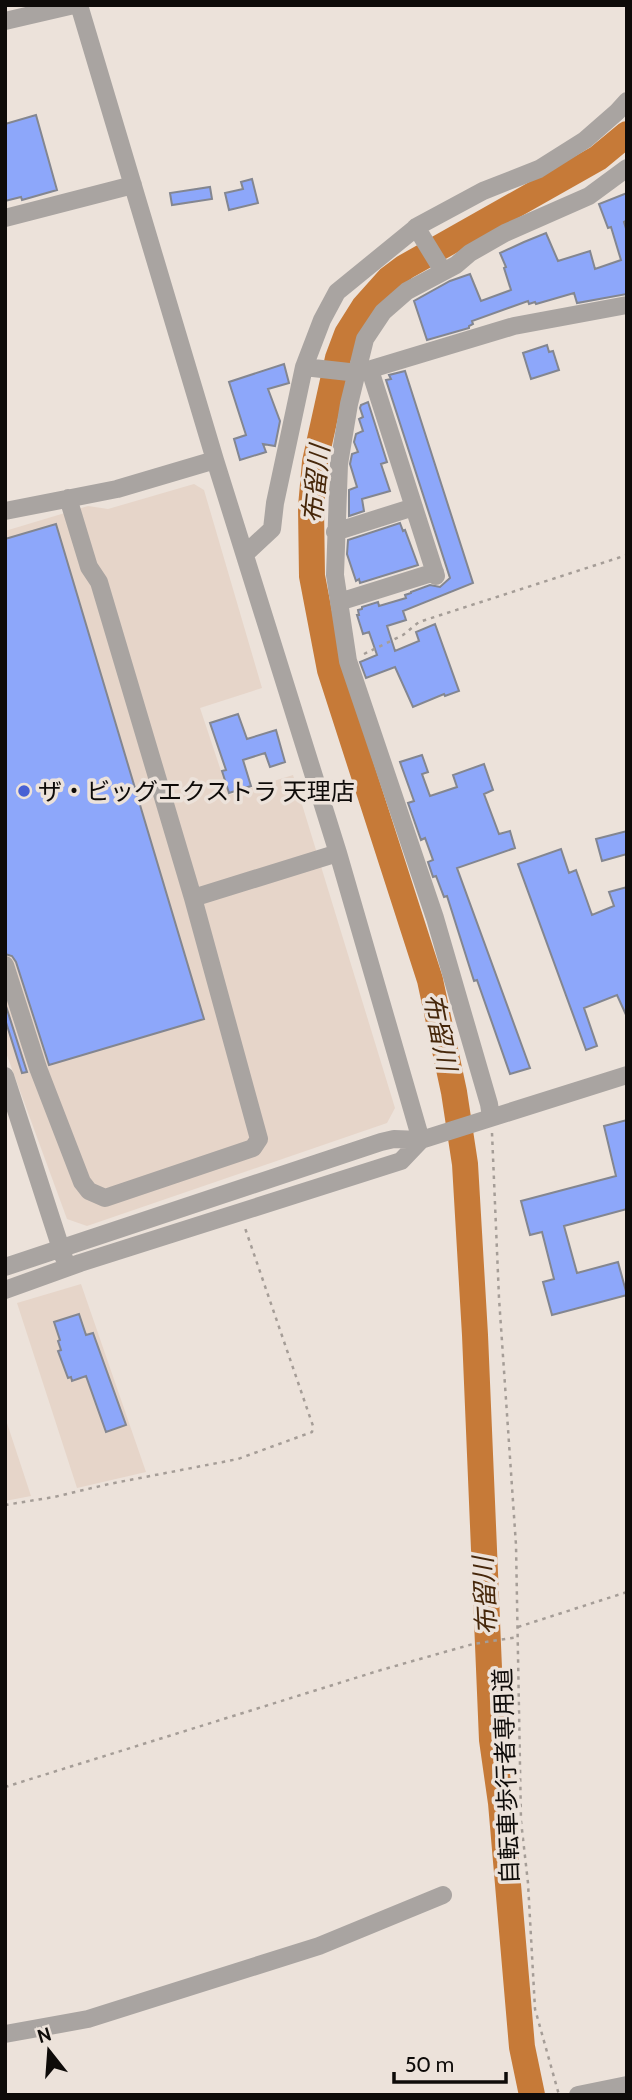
<svg xmlns="http://www.w3.org/2000/svg" width="632" height="2100" viewBox="0 0 632 2100" font-family="Cabin,'Noto Sans JP',sans-serif">
  <style>
    .built { fill: #e6d5c9 }
    .lines { fill: none; stroke-linecap: round; stroke-linejoin: round }
    .river { stroke: #c67a38; stroke-width: 26 }
    .building { fill: #8da7fa; stroke: #838690; stroke-width: 2 }
    .path { stroke: #a59d97; stroke-width: 2.5; stroke-dasharray: 3.5 5; stroke-linecap: butt }
    .minor { stroke: #a9a4a1; stroke-width: 18 }
    .poi-dot { fill: #4760d4; stroke: #ece2da; stroke-width: 2.5 }
    .labels { text-anchor: middle; dominant-baseline: central; stroke-width: 7; stroke-linejoin: round; paint-order: stroke }
    .poi-label { font-size: 24px; fill: #0e0b09; stroke: #ece2da; text-anchor: start }
    .street-label { font-size: 24px; fill: #0e0b09; stroke: #ece2da }
    .water-label { font-size: 26px; font-style: italic; fill: #46270a; stroke: #ece2da }
  </style>
  <rect width="100%" height="100%" fill="#ece2da"/>
  <path class="built" d="M194,484L204,490L262,688L200,708L229,795L293,775L395,1108L387,1123L87,1226L67,1219L5,1050V531L88,506L108,509Z
    M81,1284L146,1472L77,1488L17,1303Z
    M5,1417L31,1496L5,1501Z"/>
  <g class="lines">
    <path class="river" d="M532,2095L522,2047L501,1803L492,1740L475,1335L465,1164L454,1092L430,980L330,670L312,576L311,507L315,462L338,358L347,334L364,307L389,279L405,267L598,158L627,134"/>
  </g>
  <path class="building" d="M36,115L57,190L22,200L21,197L5,201V124Z
    M252,179L258,203L229,210L225,193L243,189L241,182Z
    M210,187L212,199L172,205L170,193Z
    M627,193V220L624,222L627,232V294L577,303L574,293L536,304L535,302L529,304L528,301L472,321L473,324L469,326V328L427,340L414,301L450,281L470,274L481,301L511,290L504,268L506,267L500,253L524,242L546,233L558,261L590,251L595,269L621,260L611,227L608,228L599,204Z
    M547,345L549,352L553,351L559,370L531,379L523,353Z
    M284,364L289,383L268,389L280,421L275,446L263,444L266,452L240,460L234,439L246,435L229,382Z
    M405,371L473,583L403,611L406,620L387,626L395,651L419,641L416,632L435,624L459,691L445,696L444,694L413,707L395,667L366,678L360,662L377,655L369,632L363,634L357,615H359L358,610L362,609V607L378,602L379,606L406,598L405,595L411,593V592L430,585L440,587L450,578L386,380L391,379L389,375Z
    M368,402L387,462L381,464L390,491L362,499L364,511L349,516V490L357,487L350,464L352,454L358,452L354,442L356,434L363,431L359,419L363,417L360,408L361,405Z
    M400,523L403,531L405,530L418,565L360,583L359,579L356,581L347,554L348,540Z
    M56,524L204,1019L49,1065L16,962L12,956L5,954V539Z
    M238,714L247,739L276,730L285,762L270,767L265,753L243,760L251,786L229,793L222,771L226,770L210,723Z
    M422,755L428,772L422,774L430,796L457,787L453,775L484,764L493,790L484,794L499,834L510,831L515,848L457,868L530,1068L510,1074L477,980L474,981L447,896L444,897L436,876L433,877L428,862L433,860L425,838L421,840L408,803L414,801L400,762Z
    M627,831V854L602,861L596,839Z
    M561,849L569,873L576,870L592,915L614,906L609,892L627,887V1017L617,995L584,1008L597,1046L586,1050L518,864Z
    M5,1003L27,1072L22,1073L5,1019Z
    M627,1120V1209L564,1226L577,1273L618,1262L627,1295L552,1315L543,1282L554,1279L542,1232L530,1235L521,1201L616,1176L604,1126Z
    M79,1314L86,1335L93,1333L126,1425L106,1432L86,1376L72,1381L71,1377L68,1378L58,1351L61,1350L58,1341L60,1340L54,1322Z"/>
  <g class="lines">
    <path class="path" d="M364,654L403,635L419,622L627,555
      M492,1133L499,1298L516,1545L521,1821L528,1883L535,2009L559,2095
      M5,1505L54,1497L109,1484L238,1459L312,1432L313,1426L245,1228
      M518,1627L627,1592
      M5,1787L381,1670L473,1644L518,1637"/>
    <path class="minor" d="M79,5L215,460L338,853L421,1140
      M5,21L74,5
      M5,218L133,185
      M416,227L443,271
      M304,367L358,373L514,326L627,305
      M370,370L436,576
      M5,511L117,489L215,460
      M335,532L414,507
      M245,554L272,529L275,503L304,367L322,320L337,292L418,226L483,191L539,169L585,140L617,112L627,101
      M339,602L435,572
      M193,898L338,853
      M5,965L38,1068L82,1182L89,1191L105,1198L253,1148L259,1139L193,898L99,582L89,567L68,498
      M5,1076L64,1258
      M491,1117L489,1104L435,918L348,661L335,575L339,464L349,404L365,339L383,312L407,291L456,265L470,253L505,233L589,196L627,168
      M5,1267L381,1142L394,1139L421,1140L627,1075
      M5,1290L80,1263L401,1161L421,1140
      M5,2034L88,2019L319,1946L443,1895
      M578,2095L627,2085"/>
  </g>
  <circle class="poi-dot" cx="24" cy="791" r="7"/>
  <g class="labels">
    <g class="poi-label">
      <text x="38" y="791">ザ・ビッグエクストラ 天理店</text>
    </g>
    <g class="street-label">
      <text transform="translate(506 1776) rotate(-92)">自転車歩行者専用道</text>
    </g>
    <g class="water-label">
      <text transform="translate(316 484) rotate(-84)">布留川</text>
      <text transform="translate(440 1032) rotate(79)">布留川</text>
      <text transform="translate(485 1596) rotate(-93)">布留川</text>
    </g>
  </g>
  <rect width="632" height="2100" fill="none" stroke="#0e0b09" stroke-width="14"/>
  <g transform="translate(49 2051) rotate(343)" stroke="#ece2da" stroke-width="5" paint-order="stroke">
  <path d="M0-5L12 26L0 18L-12 26Z" fill="#0e0b09"/>
  <text y="-10" font-size="19" font-weight="bold" text-anchor="middle" fill="#0e0b09">N</text>
  </g>
  <path d="M394 2072v10h112v-10" fill="none" stroke="#0e0b09" stroke-width="3.5"/>
  <text x="405" y="2072" font-size="21" fill="#0e0b09" stroke="#ece2da" stroke-width="5" paint-order="stroke">50 m</text>
</svg>
